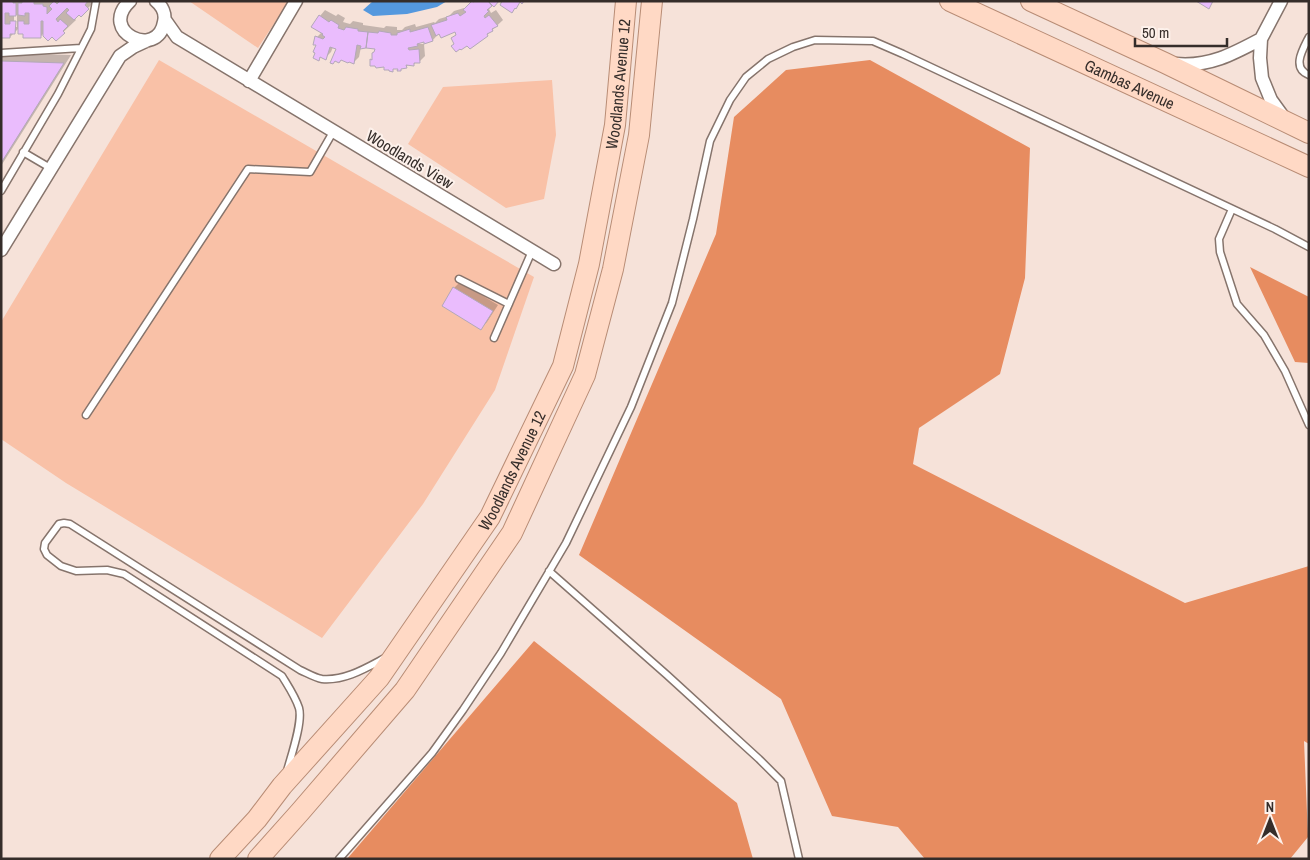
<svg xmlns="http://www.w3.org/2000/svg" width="1310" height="860" viewBox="0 0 1310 860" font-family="'Archivo Narrow',sans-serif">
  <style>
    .green { fill: #f9c1a7 }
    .forest { fill: #e78c60 }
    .water { fill: #5498de }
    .shadow { fill: #0003; fill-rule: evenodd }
    .building { fill: #eabcfd; stroke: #b3a8b8 }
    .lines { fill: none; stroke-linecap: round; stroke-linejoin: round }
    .lane-casing { stroke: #86746c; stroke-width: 9 }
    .street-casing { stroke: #86746c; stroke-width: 15 }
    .primary-casing { stroke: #b88c75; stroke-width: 22 }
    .lane { stroke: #fff; stroke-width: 6 }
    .street { stroke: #fff; stroke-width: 12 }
    .primary { stroke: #ffd9c5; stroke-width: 20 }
    .labels { text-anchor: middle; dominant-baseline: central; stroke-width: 4; stroke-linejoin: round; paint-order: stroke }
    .street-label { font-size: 16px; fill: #352d2a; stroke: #fdf1eb }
  </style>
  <rect width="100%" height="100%" fill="#f6e2d9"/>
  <path class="green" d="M189,1H289L258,48Z
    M159,60L534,277L495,390L423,504L322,638L66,483L1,439V322Z
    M552,80L556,135L544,199L506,208L408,144L443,87Z"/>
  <path class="forest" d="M870,60L1030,148L1025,278L1000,374L919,428L913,464L1185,603L1309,566V744L1304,741L1308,837L1290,859H925L898,827L832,816L781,699L579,555L716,234L734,117L786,70Z
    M1250,267L1309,297V363L1295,362Z
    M534,641L737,803L753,859H347Z"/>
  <path class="water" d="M373,1H447L437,7L407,14L373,16L363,10Z"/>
  <path class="shadow" d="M1,1H95L81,15L79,14L74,18L76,20L56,39L52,36L43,34L40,37L24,32L19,28L10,37H1ZM14,15H17V27H14Z
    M474,1H498L489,9L491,13L496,10L503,20L487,35L468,44H455L452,38L457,34L456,31L440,32L433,40L425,42L424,41L416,44H424L425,56L419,62H416L414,64H409L406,67H403L400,70L399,68H395L392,70L385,65L371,60L373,58L376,48L361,47L359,57L353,63L338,49L333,47L331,52L325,58L321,56L318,59L317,37L322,32L320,16L325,10L336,16L338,14L345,18L343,22L350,24L353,21L363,23V25L384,28L386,26L397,27V30H402L405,27L415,24L416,27L434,22L435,23L439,19L449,16L454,11L464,8L465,9Z
    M1,53L71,55L1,166Z
    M460,282L498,305L487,322L481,328L443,305L454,288Z"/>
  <path class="building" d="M1,1H13V3H16V16H9V13H5V24H10V21H16L15,34H10V38H1Z
    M22,1H34V4H43V6L47,7V14L52,9L49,6L54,1L57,4L60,1H88L85,5L89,9L81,17L79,15L74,20L66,13L69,10L67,8L56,19L58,22L60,19L68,26L63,31L65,33L56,41L52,37L48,41L43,36V21H41V38H23V34H18V21H24V24H29V13H25V16L18,15V3H22Z
    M472,1L474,2L475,1H488L492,6L487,10L489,11L484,16L485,18L489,15L498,26L492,29L493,31L487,34L488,36L470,49L467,46L461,50L460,49L456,52L451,46L454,44L451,38L456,35L455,32L441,38L439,34L436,36L431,25L447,20L446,17L458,13L460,16L466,12L463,10Z
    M488,1H499L494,7Z
    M502,1H524L522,4L520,2L516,9L515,8L512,13L500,5Z
    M1196,1H1213L1209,9Z
    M319,15L329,22L331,20L339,25L338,28L344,30L346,27L358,29V31L368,32L366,48L360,49L361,46L357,45L354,64L349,62L348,63L341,60L339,63L335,61L333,64L330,63L336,49L330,47L326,60L320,57L319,61L313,58L315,53L313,52L316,45H313L315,36L323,39L325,37L322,35L323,34L311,27Z
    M428,27L433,41L424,44V42L417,44L418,46L408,48L409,50L419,49L420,63H414V66L406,65L407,68L401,69V71H397L398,69H393V72L389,71V70H384V67L376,68L375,66H370V59L372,60V53L374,52L375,49L366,48L368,32L378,33L379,31L391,33V35H397V33L410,29V32Z
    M1,61L64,63L1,163Z
    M453,287L493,311L481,330L442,306Z"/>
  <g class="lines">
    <g class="lane-casing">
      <path id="lane" d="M1309,37C1303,49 1291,68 1309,75
        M1,53L81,48
        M23,152L52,169
        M1,191L58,94L91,29L96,1
        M1232,209L1219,239L1220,252L1237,304L1264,335L1285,371L1309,425
        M459,279L509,304
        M494,338L532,251
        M86,415L248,169L310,172L333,132
        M549,571L667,675L759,759L781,781L799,859
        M287,771C291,756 303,722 299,708C295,696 288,686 282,676L124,574L107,570L76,571L61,566L47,555L44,549L45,543L59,524L64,523L70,524L300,670C307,673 315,678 322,679C345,681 366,668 385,658
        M339,859L432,753L463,710L501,653L566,543L631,407L672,303L693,219L710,141L730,100L746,77L768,59L793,47L815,40L873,41L903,54L1275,229L1309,247"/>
    </g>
    <g class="street-casing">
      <path id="street" d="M130,1C97,32 158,60 164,22C166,14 162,6 156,1
        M1281,1L1261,39L1260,58L1262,78L1271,100L1284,118
        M165,20L177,37L554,264
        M1176,64C1209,67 1233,54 1261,39
        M249,81L296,1
        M1,250L120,56L133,47L148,40"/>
    </g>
    <g class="primary-casing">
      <g id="primary">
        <path id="s1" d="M950,1L1309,167"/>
        <path d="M1031,1L1165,63L1309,133"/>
        <path id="s2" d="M220,859L257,819L282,786L379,678L490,517L563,366L589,264L615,125L626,1"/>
        <path d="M258,859L300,812L405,690L512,533L585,375L613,269L639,135L652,1"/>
      </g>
    </g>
    <use href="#lane" class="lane"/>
    <use href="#street" class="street"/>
    <use href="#primary" class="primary"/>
  </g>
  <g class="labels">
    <g class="street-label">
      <text stroke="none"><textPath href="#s2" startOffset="892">Woodlands Avenue 12</textPath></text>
      <text stroke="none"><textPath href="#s1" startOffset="198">Gambas Avenue</textPath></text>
      <text transform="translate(410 159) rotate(31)">Woodlands View</text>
      <text stroke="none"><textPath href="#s2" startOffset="488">Woodlands Avenue 12</textPath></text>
    </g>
  </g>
  <rect width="1310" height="860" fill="none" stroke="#352d2a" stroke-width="5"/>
  <g transform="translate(1270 820)" stroke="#fdf1eb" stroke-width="4" paint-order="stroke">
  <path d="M0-4L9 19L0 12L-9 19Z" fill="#352d2a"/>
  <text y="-8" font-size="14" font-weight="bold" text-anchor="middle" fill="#352d2a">N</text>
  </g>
  <path d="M1135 38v8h92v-8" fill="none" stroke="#352d2a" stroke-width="2.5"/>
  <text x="1142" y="38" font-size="15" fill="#352d2a" stroke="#fdf1eb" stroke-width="4" paint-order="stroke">50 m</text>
</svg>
